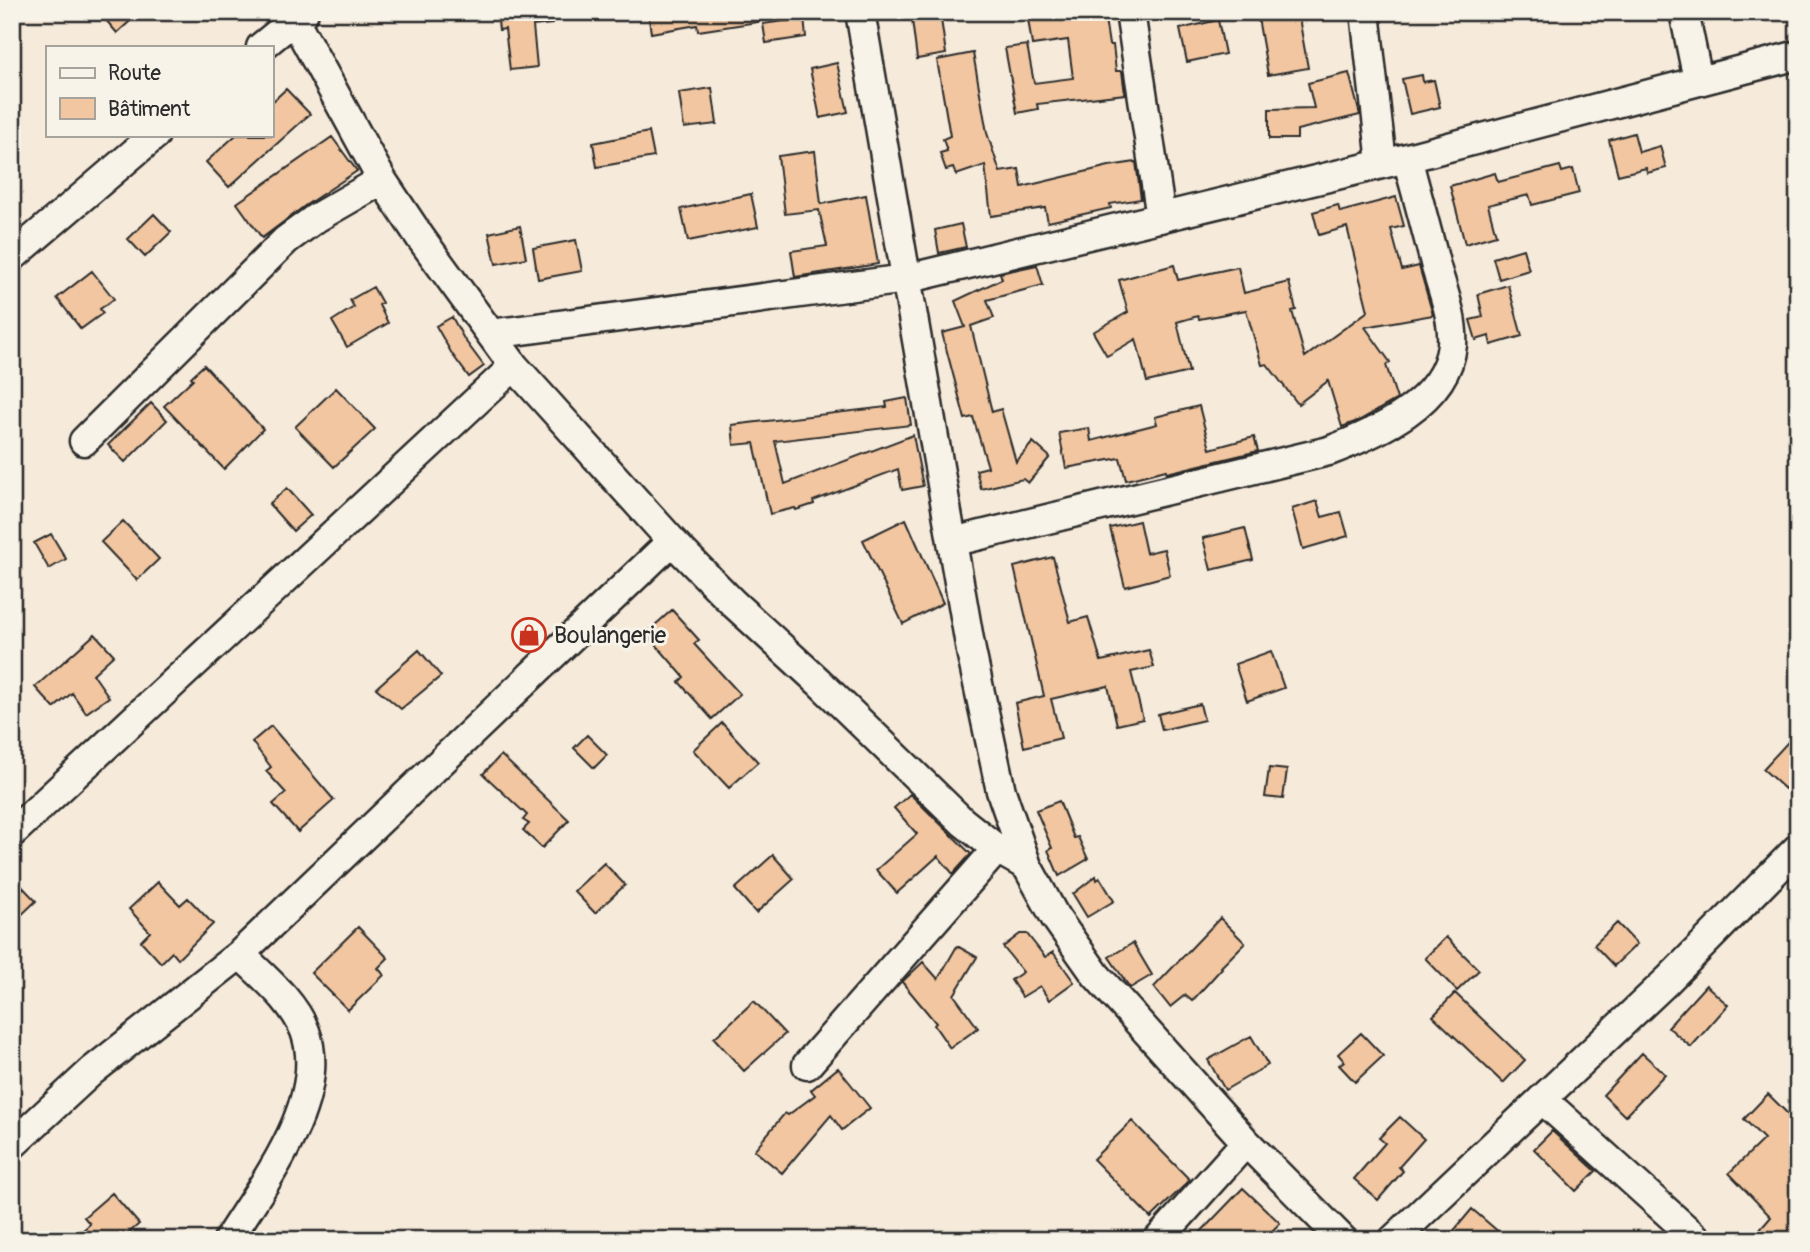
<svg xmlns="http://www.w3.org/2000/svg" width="1810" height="1252" viewBox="0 0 1810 1252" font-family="Pangolin,sans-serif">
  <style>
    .building { fill: #f1c6a0; stroke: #2b2b2b; stroke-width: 2 }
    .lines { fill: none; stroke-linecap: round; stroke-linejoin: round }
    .minor-casing { stroke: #2b2b2b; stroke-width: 33 }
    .minor { stroke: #f7f3e8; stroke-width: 28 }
    .labels { text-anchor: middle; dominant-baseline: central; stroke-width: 6; stroke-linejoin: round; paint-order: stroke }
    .poi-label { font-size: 23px; fill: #2b2b2b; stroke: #f7f3e8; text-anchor: start }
  </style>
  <rect width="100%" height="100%" fill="#f6eada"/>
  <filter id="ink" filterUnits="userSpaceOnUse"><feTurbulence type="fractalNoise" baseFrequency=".0143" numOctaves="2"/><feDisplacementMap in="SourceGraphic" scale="14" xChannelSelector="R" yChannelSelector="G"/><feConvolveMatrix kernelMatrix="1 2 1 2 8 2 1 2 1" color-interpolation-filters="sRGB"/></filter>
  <g filter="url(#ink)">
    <path class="building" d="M99,12H140L117,33Z
      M497,12H552V24L533,26L537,67L510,70L505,29L499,30Z
      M648,12H757L758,22L698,31L697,25L651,33Z
      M911,12H940L946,54L917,59Z
      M1027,12H1104L1109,45H1113L1116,71H1122L1125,94L1037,104L1038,109L1017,113L1005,48L1027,45L1034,83L1073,78L1068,40L1032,45Z
      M1257,12H1298L1308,68L1268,75Z
      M804,18L806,37L766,43L763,24Z
      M1218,20L1225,54L1187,62L1180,29Z
      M973,53L987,133L1000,172L1019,169L1022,187L1109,166L1136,162L1141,199L1110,204L1111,208L1048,222L1045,208L991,216L985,165L956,175L953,168L946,170L940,153L947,151L943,139L950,136L937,60Z
      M837,63L848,112L820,118L810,69Z
      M1349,73L1360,115L1297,130V139H1269V109L1314,108L1308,83Z
      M1422,75L1423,82L1434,80L1440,107L1410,114L1402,79Z
      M712,88L717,124L684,128L679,93Z
      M286,89L310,114L229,187L206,162L236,135H271V103Z
      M649,132L654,157L597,167L593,143Z
      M1634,133L1639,152L1660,146L1666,168L1647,173L1646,168L1618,175L1609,140Z
      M332,137L357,171L306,205L262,238L237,203Z
      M815,151L821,204L866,195L878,264L795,277L791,251L827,246L819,210L785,214L778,156Z
      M1560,166L1562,172L1573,169L1579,193L1532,205L1529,195L1488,205L1496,235L1465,244L1450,186L1495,173L1498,182Z
      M751,194L758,227L688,241L681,209Z
      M1396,197L1404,226L1391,229L1402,270L1419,266L1433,315L1365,327L1390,362L1386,365L1397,399L1360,420L1342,427L1328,381L1298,404L1267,364L1262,365L1246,310L1199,319L1198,316L1177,322L1189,372L1147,382L1136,339L1107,356L1093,332L1128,312L1119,280L1174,265L1178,280L1238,267L1244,293L1289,282L1296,310L1292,311L1305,357L1368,311L1347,227L1319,235L1313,212L1338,205L1340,212Z
      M154,214L171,232L145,257L128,239Z
      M961,224L966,247L939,253L935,230Z
      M520,226L526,258L496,264L489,233Z
      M576,240L582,271L538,279L533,248Z
      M1523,249L1529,270L1499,279L1493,258Z
      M1037,265L1043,285L987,300L994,318L971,326L992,412L1001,409L1016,462L1033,442L1050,457L1028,483L1023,479L981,489L976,470L988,467L973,417L965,419L942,333L965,327L955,301L1002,279L1000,273Z
      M92,271L114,299L100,309L103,313L81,329L57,298Z
      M1508,285L1522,336L1491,345L1489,336L1476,340L1470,320L1483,317L1478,294Z
      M373,287L382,303L379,305L388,323L347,347L332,321L354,307L350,300Z
      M452,317L464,339L484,366L469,377L452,354L436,326Z
      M204,365L263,429L224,469L164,406L193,379L191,377Z
      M336,388L375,429L334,467L295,427Z
      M907,398L911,425L775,441L785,484L913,435L923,486L902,490L898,469L813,501L814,504L796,510L795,508L770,514L754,443L734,445L732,425L887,407L886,402Z
      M151,403L167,420L125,462L108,445Z
      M1199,406L1210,449L1254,437L1258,451L1167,473L1166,470L1126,480L1120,458L1066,468L1059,433L1089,428L1091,441L1157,424L1155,417Z
      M287,488L311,515L293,531L269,504Z
      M1317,501L1322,517L1341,512L1348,536L1303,549L1292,509Z
      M906,519L943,603L903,624L863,540Z
      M123,521L159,559L137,580L101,542Z
      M1139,521L1146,553L1164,549L1170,575L1125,587L1110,528Z
      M1245,528L1253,560L1211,570L1203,538Z
      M51,534L66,559L49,569L34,543Z
      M1053,557L1070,622L1088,617L1101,661L1149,650L1154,667L1131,672L1143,719L1117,725L1108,686L1051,699L1061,738L1024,747L1015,703L1044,696L1014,567Z
      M672,610L699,640L694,644L740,694L712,719L679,682L684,677L646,633Z
      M95,634L114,655L93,674L109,697L86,713L72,693L54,708L35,687Z
      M419,650L441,676L401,709L376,688Z
      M1271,651L1284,688L1247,701L1235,664Z
      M1200,704L1204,720L1162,730L1158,714Z
      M722,723L758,762L729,788L693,750Z
      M271,726L334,800L298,832L273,804L286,793L266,771L271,767L252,742Z
      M1798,731V775L1785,789L1763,769Z
      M587,735L607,755L594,768L574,748Z
      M501,755L569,820L542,848L523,830L529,824L523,820L527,815L483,774Z
      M1269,768L1287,770L1283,799L1265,797Z
      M910,794L971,854L953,874L938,856L897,893L876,870L917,834L894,808Z
      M1059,801L1074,838L1078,837L1088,859L1059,876L1048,850L1052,848L1036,810Z
      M773,855L794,879L756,913L735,889Z
      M604,863L625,885L595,913L574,891Z
      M12,876L36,901L12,924Z
      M1096,876L1097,880L1100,878L1114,901L1087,917L1073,894Z
      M158,882L180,905L188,898L213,924L178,959L172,952L161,963L141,941L150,932L129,909Z
      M1220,918L1245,943L1221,967L1222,968L1192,1001L1185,995L1170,1007L1154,987Z
      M1617,923L1637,944L1614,966L1594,945Z
      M358,927L388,958L378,968L384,975L348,1010L311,973Z
      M1020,934H1027L1045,957L1053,952L1074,982L1049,1000L1040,986L1022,997L1011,980L1023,972L1003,947Z
      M1446,937L1479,970L1457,991L1425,958Z
      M1133,943L1152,975L1130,988L1109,957Z
      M957,946L977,957L954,995L978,1028L950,1048L934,1025L936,1023L902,982L923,962L938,979Z
      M1706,985L1728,1005L1691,1047L1668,1027Z
      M1455,993L1525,1060L1503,1083L1433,1016Z
      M754,1001L785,1034L744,1071L714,1038Z
      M1361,1033L1383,1056L1355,1082L1339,1065L1344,1061L1338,1054Z
      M1251,1036L1268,1065L1225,1090L1208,1060Z
      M1642,1053L1665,1074L1625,1116L1603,1095Z
      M838,1068L870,1108L842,1130L831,1115L782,1173L754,1150L785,1113L788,1115L815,1095L811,1090Z
      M1768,1094L1798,1124V1231L1790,1240H1751L1771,1217L1729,1173L1764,1139L1744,1119Z
      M1400,1117L1424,1139L1399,1167L1403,1171L1378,1200L1354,1179L1385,1143L1379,1138Z
      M1132,1121L1190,1180L1151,1218L1093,1159Z
      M1552,1131L1596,1171L1576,1191L1534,1149Z
      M1243,1188L1280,1223L1263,1240H1193Z
      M112,1193L139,1224L121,1240H72L90,1224L84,1217Z
      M1472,1209L1508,1240H1446Z"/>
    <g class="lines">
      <g class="minor-casing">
        <path id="minor" d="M290,12L382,180L420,237L514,366L672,541L733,603L819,682L963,822L997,849L1027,866
          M860,12L971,651L1001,791L1027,866L1055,917L1096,975L1246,1142L1343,1240
          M1130,12L1161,218
          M1365,12L1382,163
          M1684,12L1698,80
          M261,47L304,12
          M12,257L155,135
          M491,334L906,279L1407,158L1798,55
          M84,441L286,240L316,218L382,180
          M952,542L1329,451C1376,433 1446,403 1452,345C1454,319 1443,291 1436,267C1427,231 1417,195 1407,158
          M12,833L514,366
          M807,1065L997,849
          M1542,1099L1698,1240
          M12,1145L92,1071L240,954L672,541
          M228,1240C262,1185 330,1099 305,1031C293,1000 263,977 240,954
          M1158,1240L1246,1142
          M1393,1240L1668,980L1798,848"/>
      </g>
      <use href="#minor" class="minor"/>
    </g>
  </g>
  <defs>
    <g id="shop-ring" transform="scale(1.75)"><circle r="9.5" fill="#f7f3e8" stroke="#c8321e" stroke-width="1.5"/><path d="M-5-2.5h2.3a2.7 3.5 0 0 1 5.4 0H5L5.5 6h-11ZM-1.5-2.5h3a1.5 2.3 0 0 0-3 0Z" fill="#c8321e"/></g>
  </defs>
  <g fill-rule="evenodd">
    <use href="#shop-ring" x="529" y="635"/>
  </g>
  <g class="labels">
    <g class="poi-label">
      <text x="554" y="635">Boulangerie</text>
    </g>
  </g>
  <rect width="1810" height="1252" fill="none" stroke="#f7f3e8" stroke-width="42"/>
  <rect x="21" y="21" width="1768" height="1210" fill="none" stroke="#2b2b2b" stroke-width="2.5" filter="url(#ink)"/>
  <rect x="46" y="46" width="228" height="91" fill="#f7f3e8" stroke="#a5a39c" stroke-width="2"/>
  <rect x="60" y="68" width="35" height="10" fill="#f7f3e8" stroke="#a5a39c" stroke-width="2"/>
  <text x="108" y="80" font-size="21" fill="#2b2b2b">Route</text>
  <rect x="60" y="98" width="35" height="21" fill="#f1c6a0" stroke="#a5a39c" stroke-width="2"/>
  <text x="108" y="116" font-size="21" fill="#2b2b2b">Bâtiment</text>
</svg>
